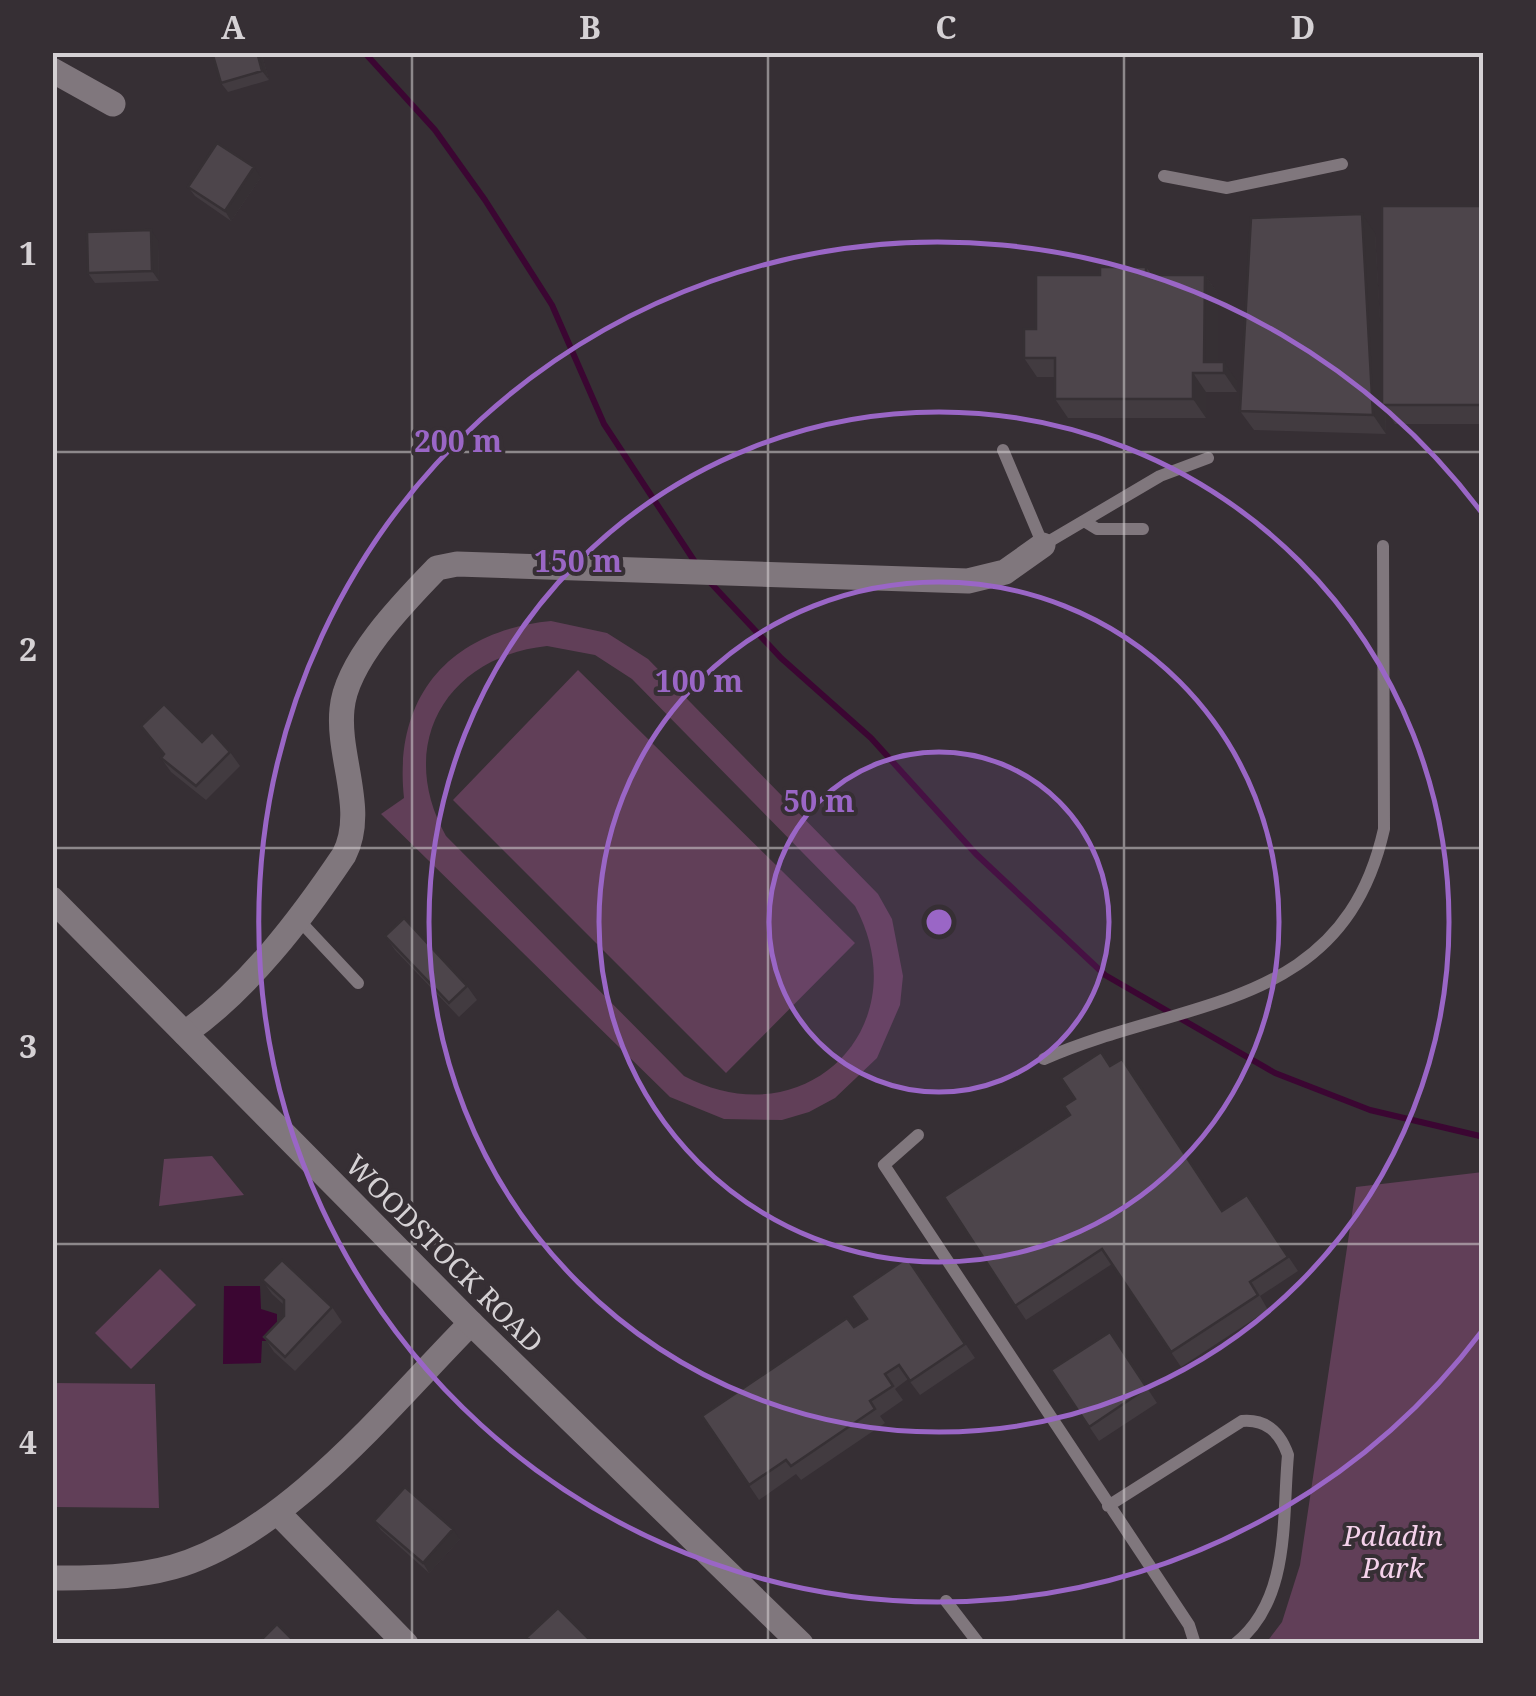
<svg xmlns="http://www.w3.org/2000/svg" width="1536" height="1696" viewBox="0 0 1536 1696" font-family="'Noto Serif',serif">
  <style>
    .green { fill: #613f58; fill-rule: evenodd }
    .water { fill: #3b0632 }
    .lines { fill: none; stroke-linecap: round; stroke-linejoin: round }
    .stream { stroke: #3b0632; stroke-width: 6 }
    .service { stroke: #80777d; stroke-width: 12 }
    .minor { stroke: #80777d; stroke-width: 25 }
    .tertiary { stroke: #80777d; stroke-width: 25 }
    .wall { fill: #423b40 }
    .shaded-wall { fill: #363034 }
    .building { fill: #4d454b; stroke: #363034; stroke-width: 2.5 }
    .grid { fill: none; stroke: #d5d1d4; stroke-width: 2.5; stroke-opacity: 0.55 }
    .ring { fill: none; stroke: #9a66c6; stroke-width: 5 }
    .labels { text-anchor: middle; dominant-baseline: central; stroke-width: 8; stroke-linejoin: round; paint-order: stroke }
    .street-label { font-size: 28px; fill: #d5d1d4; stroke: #362f34 }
    .park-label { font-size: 28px; font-style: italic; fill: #f5d2eb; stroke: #362f34 }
    .centre { fill: #9a66c6; stroke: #362f34; stroke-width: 5 }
    .ring-label { font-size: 30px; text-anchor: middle; font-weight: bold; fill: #9a66c6; stroke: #362f34; stroke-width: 8; stroke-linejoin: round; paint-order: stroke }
    .neatline { fill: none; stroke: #d5d1d4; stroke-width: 4 }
    .grid-label { font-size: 32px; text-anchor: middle; font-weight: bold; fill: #d5d1d4 }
  </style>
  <rect width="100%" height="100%" fill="#362f34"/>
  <path class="green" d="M551,621L607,633L648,659L878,894L892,919L903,976L900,1005L877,1058L835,1098L809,1112L782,1120L724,1119L670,1097L381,814L404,798C393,697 449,631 551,621ZM547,646L595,655L632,679L855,906C920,1027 805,1140 684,1076L446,836C395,745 446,657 547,646Z
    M578,670L855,943L726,1073L453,800Z
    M212,1156L244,1195L159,1206L164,1159Z
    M1483,1172V1643H1266L1282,1622L1300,1565L1356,1187Z
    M160,1269L196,1305L131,1369L95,1333Z
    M52,1383L155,1384L159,1508L53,1507Z"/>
  <path class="water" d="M224,1286H260L261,1309L277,1314V1335L272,1341H262L261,1363L223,1364Z"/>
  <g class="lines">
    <path class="stream" d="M364,52L435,130L485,200L552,305L604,424L697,565
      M707,579L781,658L871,738L976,854L1105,975L1275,1073L1370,1110L1484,1137"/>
    <path class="service" d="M1164,176L1227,188L1342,164
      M1003,450L1043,545L1160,476L1208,458
      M1084,521L1097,529H1143
      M297,918L358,983
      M1044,1059C1185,997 1343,1012 1384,829L1383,546
      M918,1135L884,1165L1189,1625L1195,1644
      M1108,1506L1242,1421C1266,1419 1280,1432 1288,1455C1282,1519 1291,1600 1235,1644
      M946,1601L979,1644"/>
    <path class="minor" d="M52,70L113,104
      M185,1033C248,989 301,919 344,855C367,810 337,757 342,709C346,661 404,602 437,568L457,564L968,581L1005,572L1043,545
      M278,1513L406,1644
      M52,1578C94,1578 133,1578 173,1567C286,1535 390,1405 471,1323"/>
    <path class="tertiary" d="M52,899L471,1323L801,1644"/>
  </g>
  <path class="wall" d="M212,52H261L269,80L228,92L221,83Z
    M261,177L231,221L195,196L188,187Z
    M1484,206V424H1395L1385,409L1386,434L1254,430L1240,411L1375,233L1382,355Z
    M158,240L159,281L95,283L88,273Z
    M1146,267L1152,275H1205L1218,294V362L1237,381V392H1206V418H1068L1055,399V377H1037L1024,358L1036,329L1100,275Z
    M141,726L202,742L230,752L240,766L206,800L171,772L161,758L164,755Z
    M385,936L467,986L477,1000L459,1017L395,950Z
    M1110,1066L1223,1211L1247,1195L1298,1271L1260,1296L1268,1310L1181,1367L1112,1264L1026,1320L944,1197L1070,1115L1075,1099Z
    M907,1258L975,1358L920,1395L908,1379L895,1389L903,1400L880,1416L885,1423L801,1480L796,1474L759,1500L702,1416L867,1319Z
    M262,1280L332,1307L342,1322L295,1371L274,1352L264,1337L284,1316V1305L272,1294Z
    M1110,1332L1157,1403L1099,1441L1051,1370Z
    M374,1521L460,1539L429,1573L381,1530Z"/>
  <path class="shaded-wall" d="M257,52H261L269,80L262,71Z
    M254,167L261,177L231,221L225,211Z
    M1362,214L1375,233L1385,405H1382L1385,409L1386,434L1373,415Z
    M151,230L158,240L159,281L152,271Z
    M1205,275L1218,294V373L1204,362Z
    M1224,362L1237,381V392L1224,373Z
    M1193,373L1206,392V418L1193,399Z
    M453,1529L460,1539L429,1573L423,1563Z"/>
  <path class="building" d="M212,52H257L262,71L221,83Z
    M217,143L254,167L225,211L188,187Z
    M1382,206H1484V405H1382Z
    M1362,214L1373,415L1240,411L1251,218Z
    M151,230L152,271L88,273L87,232Z
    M1100,267H1146V275H1205L1204,362H1224V373H1193V399H1055V358H1024V329H1036V275H1100Z
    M164,704L202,742L212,732L230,752L196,786L161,758L164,754L141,726Z
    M404,918L467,986L449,1003L385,936Z
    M1101,1052L1110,1066L1122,1059L1222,1211L1247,1195L1288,1257L1250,1282L1258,1295L1171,1352L1102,1249L1015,1306L944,1197L1070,1115L1064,1106L1075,1099L1061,1078Z
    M907,1258L965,1344L910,1381L899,1365L885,1374L893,1386L870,1401L875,1409L791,1466L786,1460L749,1485L702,1416L847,1318L854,1327L867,1319L851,1296Z
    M282,1260L332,1307L285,1357L264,1337L284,1316V1300L262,1280Z
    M1110,1332L1147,1388L1089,1427L1051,1370Z
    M405,1487L453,1529L423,1563L374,1521Z
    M558,1608L594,1644H533L527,1637Z
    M277,1624L297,1644H257Z
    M173,1639L174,1644H139Z"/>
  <path class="grid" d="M412,52V1644M768,52V1644M1124,52V1644M52,452H1484M52,848H1484M52,1244H1484"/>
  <circle cx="939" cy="922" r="170" fill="#9a66c6" fill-opacity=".12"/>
  <g class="ring">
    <circle cx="939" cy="922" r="170"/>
    <circle cx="939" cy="922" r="340"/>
    <circle cx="939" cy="922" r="510"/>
    <path d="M1482 1331A680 680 0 1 1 1482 513"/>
  </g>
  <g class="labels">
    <g class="street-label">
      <text transform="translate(445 1253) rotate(45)">WOODSTOCK ROAD</text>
    </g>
    <g class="park-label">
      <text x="1393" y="1535">Paladin<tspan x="1393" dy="32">Park</tspan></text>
    </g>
  </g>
  <circle cx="939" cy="922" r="15" class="centre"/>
  <g class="ring-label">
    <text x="458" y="452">200 m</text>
    <text x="578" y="572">150 m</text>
    <text x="699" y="692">100 m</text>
    <text x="819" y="812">50 m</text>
  </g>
  <rect width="1536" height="1696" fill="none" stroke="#362f34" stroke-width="110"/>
  <rect x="55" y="55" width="1426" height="1586" class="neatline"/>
  <g class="grid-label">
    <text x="233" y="39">A</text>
    <text x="590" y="39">B</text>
    <text x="946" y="39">C</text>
    <text x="1303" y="39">D</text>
    <text x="28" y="265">1</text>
    <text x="28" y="661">2</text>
    <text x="28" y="1058">3</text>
    <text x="28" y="1454">4</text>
  </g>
</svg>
